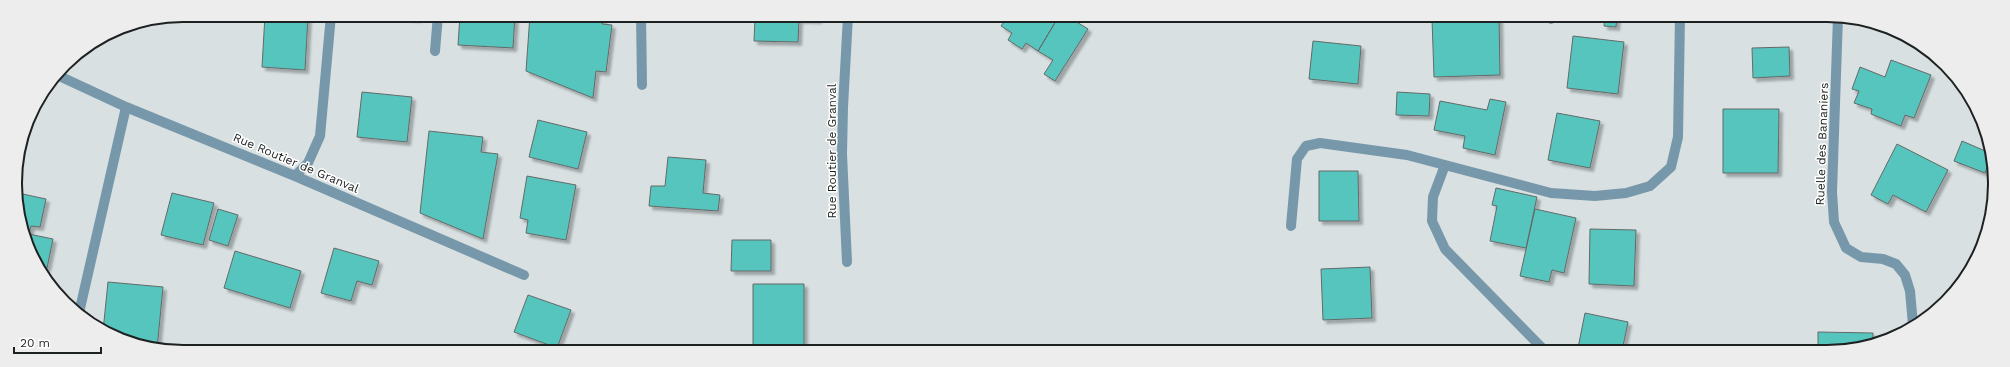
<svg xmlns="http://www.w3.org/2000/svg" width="2010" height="367" viewBox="0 0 2010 367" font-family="'Work Sans',sans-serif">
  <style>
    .building { fill: #55c5bd; stroke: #636a69; filter: url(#shadow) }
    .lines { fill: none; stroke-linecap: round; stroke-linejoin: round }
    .minor { stroke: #7798ab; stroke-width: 10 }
    .labels { text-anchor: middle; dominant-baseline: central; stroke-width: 3; stroke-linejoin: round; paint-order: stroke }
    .street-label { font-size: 12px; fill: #1e2121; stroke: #fff }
    .rim { fill: none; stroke: #1e2121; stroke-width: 2 }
  </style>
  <defs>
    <filter id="shadow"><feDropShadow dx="3.5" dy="3.5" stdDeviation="1" flood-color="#0004"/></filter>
  </defs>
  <rect width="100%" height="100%" fill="#d8e0e1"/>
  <path class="building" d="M265,15L308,16L305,70L262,67Z
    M382,15H418L417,19Z
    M460,15H515L513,48L458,45Z
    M530,15H604L602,24L612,25L606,72L596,71L593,98L526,71Z
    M765,15L818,16V20L765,18Z
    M1008,16H1059L1038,51L1026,43L1022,49L1008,40L1012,33L1001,26Z
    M1059,16H1067L1088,29L1055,81L1044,74L1053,60L1038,51Z
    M1605,16H1617L1616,27L1604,26Z
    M1499,17L1500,75L1434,77L1432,19Z
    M755,18L799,19L798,42L754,41Z
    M1573,36L1624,42L1618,94L1567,88Z
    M1313,41L1361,46L1358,84L1309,79Z
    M1789,47L1790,76L1753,78L1752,48Z
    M1891,60L1931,75L1914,118L1905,115L1901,126L1871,114L1872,109L1854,103L1859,91L1852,89L1860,67L1885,77Z
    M362,92L412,97L407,142L357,137Z
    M1397,92L1430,94L1429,116L1396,115Z
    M1490,99L1506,102L1495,155L1463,148L1465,136L1434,130L1440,101L1487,110Z
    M1723,109H1779L1778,173H1723Z
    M1557,113L1600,121L1590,168L1548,160Z
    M538,120L587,132L578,169L529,157Z
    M429,131L483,137L481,152L498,154L483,239L420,213Z
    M1962,141L1990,153V158L1985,173L1954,161Z
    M1897,144L1948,170L1926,212L1893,195L1888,204L1871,195Z
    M668,157L706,160L703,193L720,195L718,211L649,206L651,186H665Z
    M1319,171H1358L1359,221H1319Z
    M527,176L576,185L566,240L526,233L528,220L520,218Z
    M1496,188L1537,197L1526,248L1490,241L1497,206L1492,205Z
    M18,193L46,199L40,227L31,226L29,234L53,239L47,268L41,267L24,237Z
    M172,193L214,203L203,245L161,235Z
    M218,209L238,215L228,246L209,240Z
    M1535,209L1576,218L1564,273L1552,270L1549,282L1520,276Z
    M1590,229L1636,230L1634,286L1589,284Z
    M732,240H771V271H731Z
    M334,248L379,261L372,285L357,281L351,301L321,293Z
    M235,251L301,271L290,308L224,288Z
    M1370,267L1372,318L1323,320L1321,269Z
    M108,282L163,287L157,349L103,331Z
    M753,284H804V346H753Z
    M528,295L571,310L557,348L514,332Z
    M1585,313L1628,322L1622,351H1597L1578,348Z
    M1818,332L1873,333V343L1838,352H1818Z"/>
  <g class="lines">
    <path class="minor" d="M641,15L642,85
      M1838,16L1832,192L1834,222L1846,248L1861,257L1883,259L1896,264L1905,275L1910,291L1913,325
      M1551,19V16
      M435,51L438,15
      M57,75L126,107L295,176L524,275
      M1445,165L1433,197L1432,221L1445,249L1545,351
      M295,176L308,163L320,136L331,15
      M1291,226L1297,159L1306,146L1320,143L1407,155L1551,193L1595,196L1626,193L1650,186L1671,167L1678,137L1680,16
      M847,262L842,154L843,107L848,16
      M79,313L126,107"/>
  </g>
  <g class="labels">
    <g class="street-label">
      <text transform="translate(1822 144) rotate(-88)">Ruelle des Bananiers</text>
      <text transform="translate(832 151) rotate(-90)">Rue Routier de Granval</text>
      <text transform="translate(296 163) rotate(23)">Rue Routier de Granval</text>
    </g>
  </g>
  <path d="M0 0H2010V367H0ZM183 22H1827A161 161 0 0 1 1988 183V184A161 161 0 0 1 1827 345H183A161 161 0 0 1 22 184V183A161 161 0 0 1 183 22Z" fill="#ededed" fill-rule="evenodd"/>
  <path class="rim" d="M183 22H1827A161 161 0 0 1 1988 183V184A161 161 0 0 1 1827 345H183A161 161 0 0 1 22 184V183A161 161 0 0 1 183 22Z"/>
  <path d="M14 347v6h87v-6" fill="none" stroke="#1e2121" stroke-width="2"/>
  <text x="20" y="347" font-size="12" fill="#1e2121" stroke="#ffffff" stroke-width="3" paint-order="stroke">20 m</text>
</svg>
